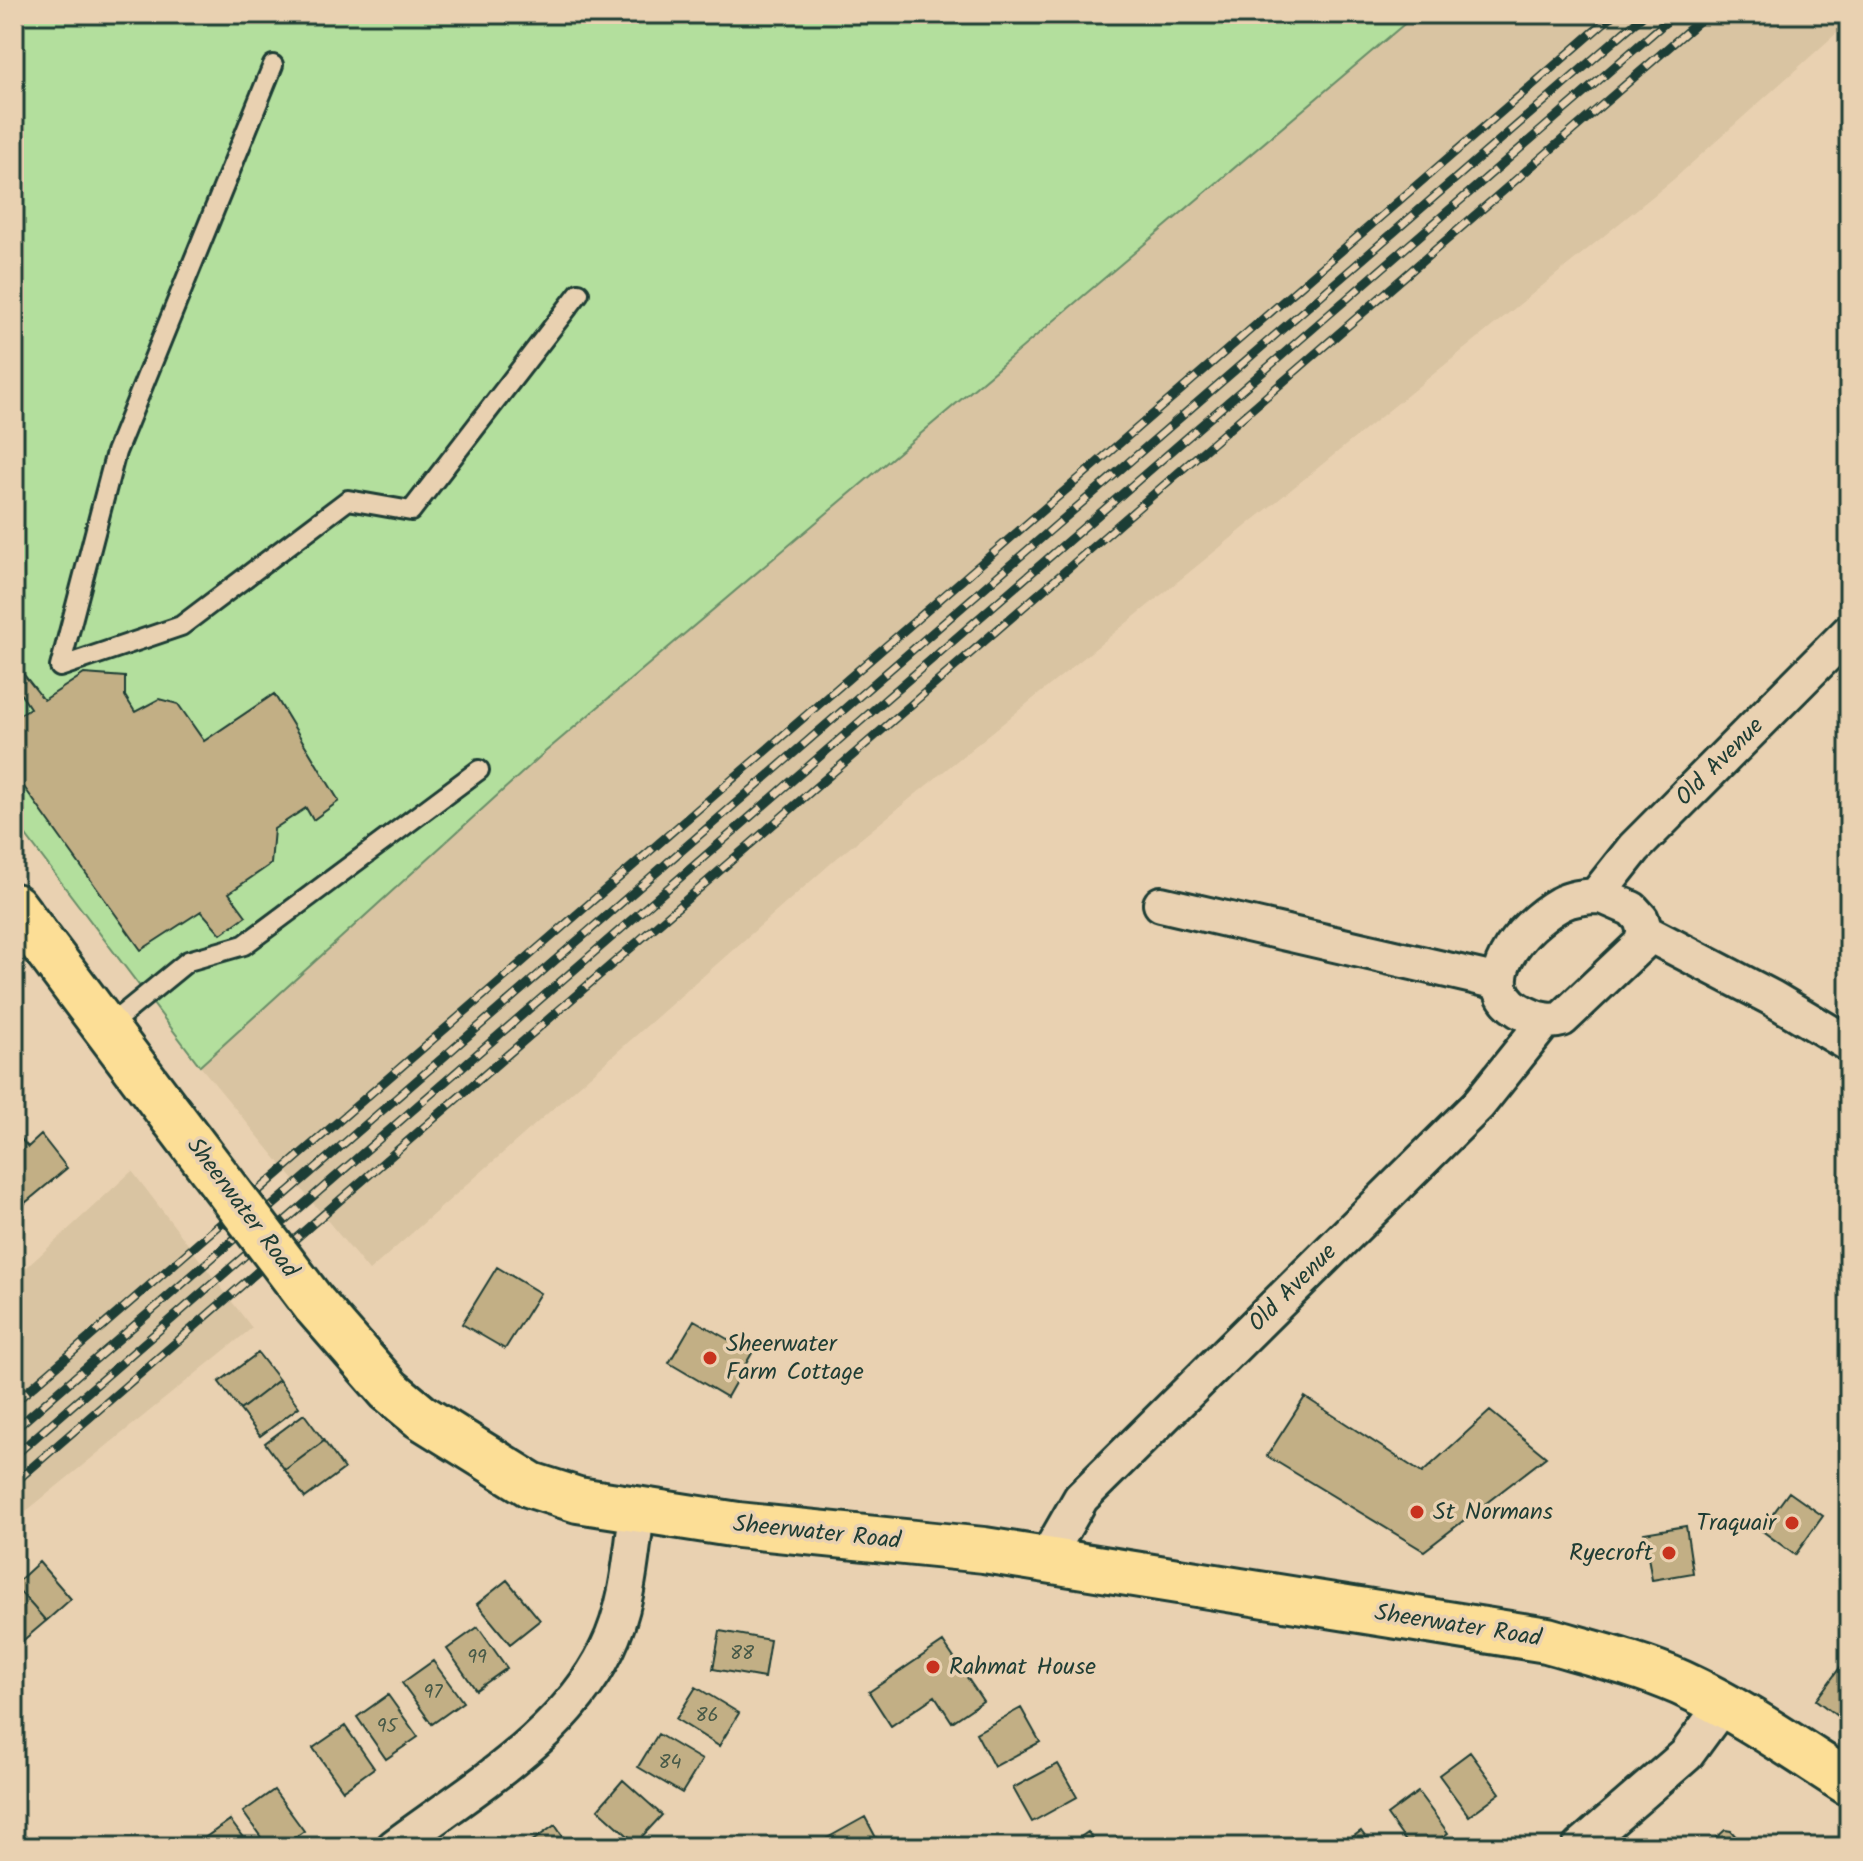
<svg xmlns="http://www.w3.org/2000/svg" width="1863" height="1861" viewBox="0 0 1863 1861" font-family="Kalam,sans-serif">
  <style>
    .built { fill: #d9c4a2 }
    .green { fill: #b3df9d; stroke: #698e68; stroke-width: 2 }
    .building { fill: #c2af85; stroke: #1f3d34; stroke-width: 2 }
    .lines { fill: none; stroke-linecap: round; stroke-linejoin: round }
    .lane-casing { stroke: #1f3d34; stroke-width: 24 }
    .street-casing { stroke: #1f3d34; stroke-width: 40 }
    .primary-casing { stroke: #1f3d34; stroke-width: 50 }
    .lane { stroke: #e9d1b1; stroke-width: 18 }
    .street { stroke: #e9d1b1; stroke-width: 34 }
    .primary { stroke: #fcde96; stroke-width: 44 }
    .rail-casing { stroke: #1f3d34; stroke-width: 9 }
    .rail { stroke: #e9d1b1; stroke-width: 6; stroke-dasharray: 18; stroke-linecap: butt }
    .primary-bridge-casing { stroke: #1f3d34; stroke-width: 50; stroke-linecap: butt }
    .primary-bridge { stroke: #fcde96; stroke-width: 44 }
    .poi-dot { fill: #c8321e; stroke: #e9d1b1; stroke-width: 3 }
    .labels { text-anchor: middle; dominant-baseline: central; stroke-width: 7; stroke-linejoin: round; paint-order: stroke }
    .number-label { font-size: 20px; fill: #485a48 }
    .street-label { font-size: 24px; fill: #1f3d34; stroke: #e9d1b1 }
    .poi-label { font-size: 24px; fill: #1f3d34; stroke: #e9d1b1; text-anchor: start }
  </style>
  <rect width="100%" height="100%" fill="#e9d1b1"/>
  <filter id="ink" filterUnits="userSpaceOnUse"><feTurbulence type="fractalNoise" baseFrequency=".0125" numOctaves="2"/><feDisplacementMap in="SourceGraphic" scale="16" xChannelSelector="R" yChannelSelector="G"/><feConvolveMatrix kernelMatrix="1 2 1 2 8 2 1 2 1" color-interpolation-filters="sRGB"/></filter>
  <g filter="url(#ink)">
    <path class="built" d="M1416,14H1849V22L1674,179L837,858L369,1271L200,1066L545,752Z
      M132,1171L252,1328L14,1521V1279Z"/>
    <path class="green" d="M14,14H1416L545,752L200,1066L14,820Z"/>
    <path class="building" d="M14,662L44,700L84,674L125,677V696L135,712L159,699L178,704L204,741L274,694L339,801L313,820L306,808L274,829L271,864L229,893L246,916L221,934L201,911L141,950L14,773V718L30,708L14,684Z
      M14,1131L28,1147L41,1135L67,1168L25,1203L14,1190Z
      M497,1267L540,1293L505,1349L462,1324Z
      M694,1320L752,1353L727,1397L669,1363Z
      M258,1353L279,1380L240,1410L219,1382Z
      M279,1380L299,1407L260,1436L240,1410Z
      M1305,1397L1422,1473L1490,1411L1546,1457L1424,1551L1267,1456Z
      M304,1414L324,1441L285,1470L265,1443Z
      M324,1441L344,1469L305,1498L285,1470Z
      M1789,1492L1823,1516L1795,1555L1761,1530Z
      M1686,1526L1693,1573L1652,1580L1644,1533Z
      M39,1562L71,1599L46,1621L14,1585Z
      M507,1580L540,1620L510,1644L477,1604Z
      M14,1585L46,1621L20,1643L14,1636Z
      M478,1627L507,1668L476,1690L447,1649Z
      M720,1631L770,1640L764,1678L713,1669Z
      M943,1642L983,1701L952,1722L935,1696L891,1726L869,1692Z
      M433,1661L463,1702L432,1724L402,1683Z
      M1844,1662L1849,1666V1725L1816,1700Z
      M696,1687L739,1713L719,1746L676,1719Z
      M388,1695L418,1737L386,1759L357,1717Z
      M1021,1708L1040,1742L994,1767L976,1733Z
      M345,1726L374,1768L343,1790L313,1748Z
      M658,1734L702,1760L682,1793L638,1767Z
      M1470,1752L1500,1793L1469,1816L1439,1775Z
      M1058,1764L1077,1797L1032,1822L1013,1788Z
      M623,1780L662,1815L636,1843L598,1809Z
      M274,1790L304,1831L281,1847H268L243,1812Z
      M1418,1792L1448,1833L1429,1847H1410L1387,1815Z
      M865,1817L881,1847H823L820,1842Z
      M230,1820L250,1847H203L199,1842Z
      M555,1825L570,1847H524Z
      M1725,1830L1731,1831L1745,1847H1706Z
      M1361,1831L1373,1847H1339Z
      M1088,1832L1098,1847H1066Z"/>
    <g class="lines">
      <g class="lane-casing">
        <path id="lane" d="M60,667L181,626L348,500L411,511L579,293
          M60,667L116,452L273,65
          M106,1028L188,961L244,945L479,770"/>
      </g>
      <g class="street-casing">
        <path id="street" d="M1596,896L1634,848L1849,632
          M1602,896L1632,909L1641,919L1645,932L1641,944L1562,1019C1549,1023 1538,1020 1526,1014C1466,986 1523,925 1560,904C1573,897 1588,896 1602,896Z
          M1161,904L1499,982
          M1645,932L1772,998L1849,1044
          M1046,1559L1081,1498L1478,1105L1545,1021
          M394,1847C470,1790 564,1737 607,1649C628,1607 631,1557 637,1512
          M1580,1847L1686,1755L1724,1703"/>
      </g>
      <g class="primary-casing">
        <path id="primary" d="M14,906L173,1118
          M314,1304L389,1390L420,1416L531,1485L578,1500L738,1525L984,1550L1547,1640C1592,1653 1638,1664 1681,1683C1740,1710 1794,1748 1849,1783"/>
      </g>
      <use href="#lane" class="lane"/>
      <use href="#street" class="street"/>
      <use href="#primary" class="primary"/>
      <g class="rail-casing">
        <path id="rail" d="M14,1403L1614,14
          M14,1430L1645,14
          M14,1456L1675,14
          M14,1483L1707,14"/>
      </g>
      <use href="#rail" class="rail"/>
      <g class="primary-bridge-casing">
        <path id="primary-bridge" d="M173,1118L314,1304"/>
      </g>
      <use href="#primary-bridge" class="primary-bridge"/>
    </g>
  </g>
  <g class="poi-dot">
    <circle cx="710" cy="1358" r="8"/>
    <circle cx="1417" cy="1512" r="8"/>
    <circle cx="1792" cy="1523" r="8"/>
    <circle cx="1669" cy="1553" r="8"/>
    <circle cx="933" cy="1667" r="8"/>
  </g>
  <g class="labels">
    <g class="number-label">
      <text x="742" y="1654">88</text>
      <text x="477" y="1658">99</text>
      <text x="433" y="1693">97</text>
      <text x="707" y="1716">86</text>
      <text x="387" y="1727">95</text>
      <text x="670" y="1763">84</text>
    </g>
    <g class="street-label">
      <text transform="translate(1720 762) rotate(-45)">Old Avenue</text>
      <text transform="translate(242 1208) rotate(53)">Sheerwater Road</text>
      <text transform="translate(1293 1288) rotate(-45)">Old Avenue</text>
      <text transform="translate(817 1533) rotate(6)">Sheerwater Road</text>
      <text transform="translate(1458 1626) rotate(9)">Sheerwater Road</text>
    </g>
    <g class="poi-label">
      <text x="726" y="1344">Sheerwater<tspan x="726" dy="28">Farm Cottage</tspan></text>
      <text x="1433" y="1512">St Normans</text>
      <text x="1776" y="1523" text-anchor="end">Traquair</text>
      <text x="1653" y="1553" text-anchor="end">Ryecroft</text>
      <text x="949" y="1667">Rahmat House</text>
    </g>
  </g>
  <rect width="1863" height="1861" fill="none" stroke="#e9d1b1" stroke-width="48"/>
  <rect x="24" y="24" width="1815" height="1813" fill="none" stroke="#1f3d34" stroke-width="3" filter="url(#ink)"/>
</svg>
